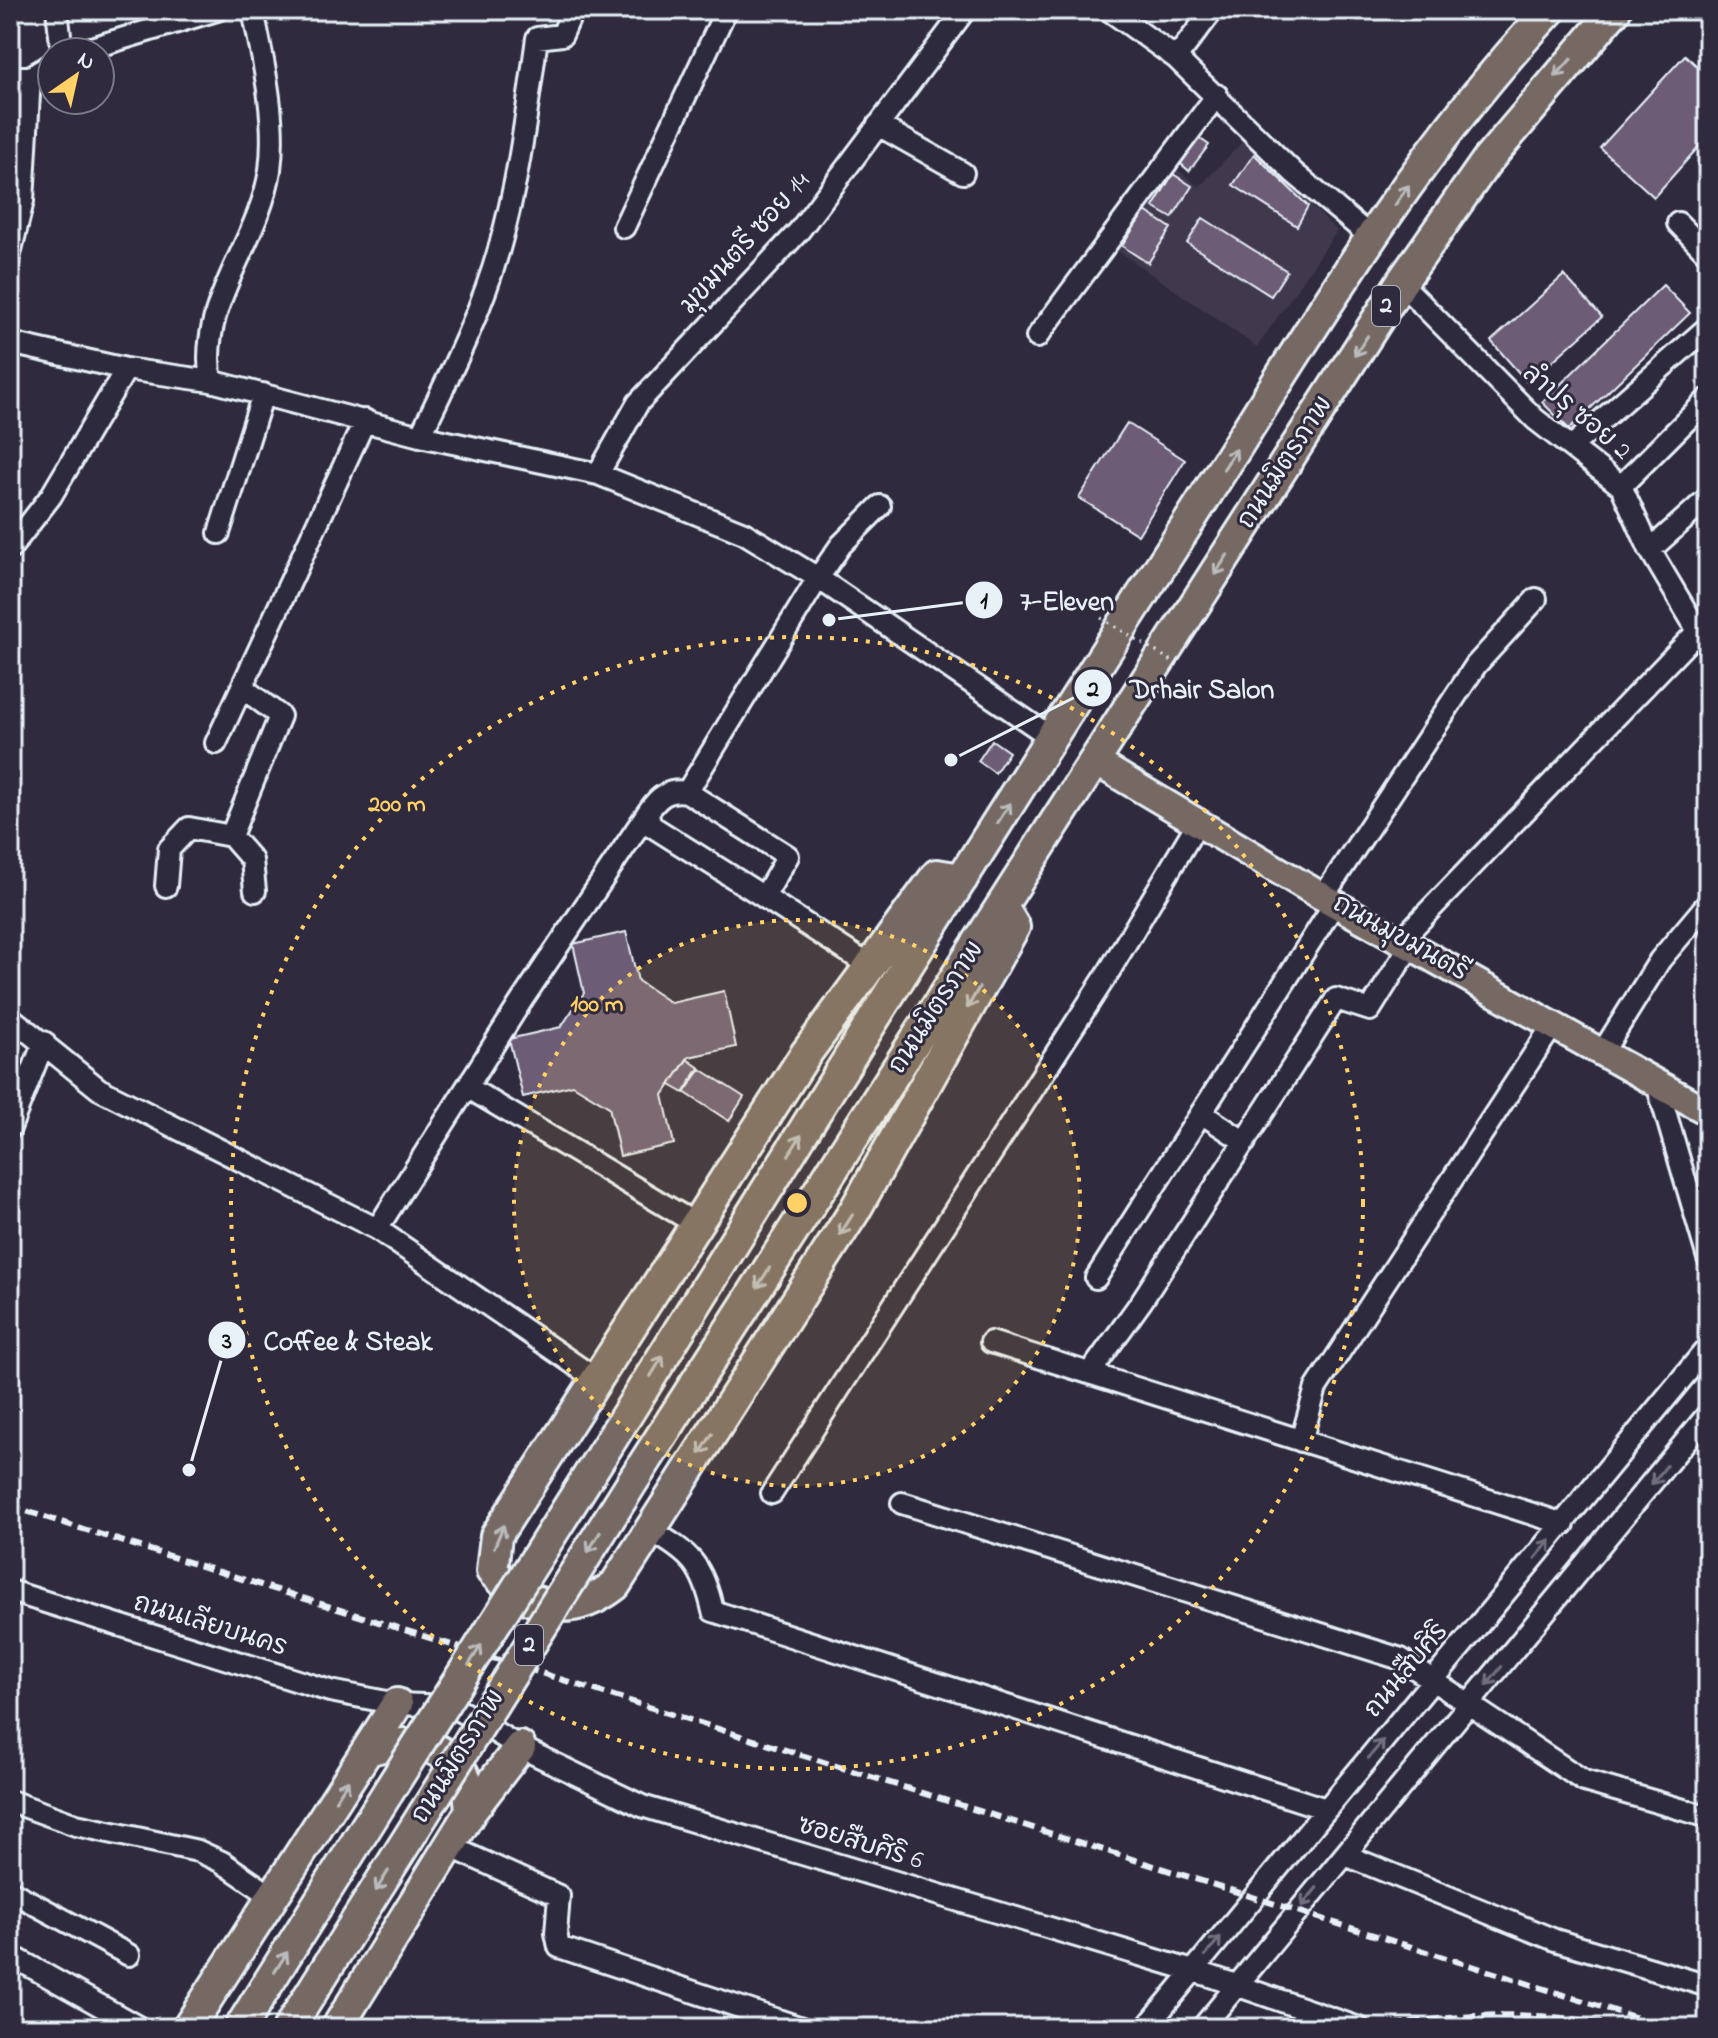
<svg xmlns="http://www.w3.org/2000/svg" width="1718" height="2038" viewBox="0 0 1718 2038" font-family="'Indie Flower','Playpen Sans Thai',sans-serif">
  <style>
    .built { fill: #41394e }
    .building { fill: #6c5b75; stroke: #e8f1f8; stroke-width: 2 }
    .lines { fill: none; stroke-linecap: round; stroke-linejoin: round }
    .minor-casing { stroke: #e8f1f8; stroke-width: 26 }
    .major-casing { stroke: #e8f1f8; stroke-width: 32 }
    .highway-casing { stroke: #e8f1f8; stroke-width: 36 }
    .minor { stroke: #2f2a3d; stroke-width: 20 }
    .major { stroke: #766964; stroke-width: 26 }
    .highway { stroke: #766964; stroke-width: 30 }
    .rail { stroke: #e8f1f8; stroke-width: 6; stroke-dasharray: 12 6; stroke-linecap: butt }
    .highway-bridge-casing { stroke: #e8f1f8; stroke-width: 36; stroke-linecap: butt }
    .path-bridge { stroke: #e8f1f8; stroke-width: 3; stroke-dasharray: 2 6; stroke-linecap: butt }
    .highway-bridge { stroke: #766964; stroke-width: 30 }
    .oneway { stroke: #babbbd }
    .oneway2 { stroke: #70707e }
    .ring { fill: none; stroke: #ffd166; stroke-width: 4; stroke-dasharray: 4 8 }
    .labels { text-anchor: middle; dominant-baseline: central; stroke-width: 6; stroke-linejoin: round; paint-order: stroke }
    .shield { fill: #2f2a3d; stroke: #b0b5c0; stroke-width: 2 }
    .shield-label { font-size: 24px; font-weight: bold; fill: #e8f1f8 }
    .street-label { font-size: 26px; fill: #e8f1f8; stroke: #2f2a3d }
    .centre { fill: #ffd166; stroke: #2f2a3d; stroke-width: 4 }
    .ring-label { font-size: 24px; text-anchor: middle; font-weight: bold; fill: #ffd166; stroke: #2f2a3d; stroke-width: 6; stroke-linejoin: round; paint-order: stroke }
    .leader { fill: none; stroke: #e8f1f8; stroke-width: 3 }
    .callout-dot { fill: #e8f1f8; stroke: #2f2a3d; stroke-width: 3 }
    .mark-label { font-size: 24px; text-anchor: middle; font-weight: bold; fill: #111 }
    .callout-label { font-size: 28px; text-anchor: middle; font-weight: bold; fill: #e8f1f8; stroke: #2f2a3d; stroke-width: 6; stroke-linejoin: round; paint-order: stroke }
  </style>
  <rect width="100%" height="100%" fill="#2f2a3d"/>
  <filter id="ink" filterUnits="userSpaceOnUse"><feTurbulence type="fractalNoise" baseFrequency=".0125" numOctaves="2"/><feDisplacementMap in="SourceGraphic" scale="16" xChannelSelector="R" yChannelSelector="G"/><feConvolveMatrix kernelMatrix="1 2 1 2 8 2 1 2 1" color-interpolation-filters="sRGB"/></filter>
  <g filter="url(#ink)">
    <path class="built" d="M1244,140L1337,231L1257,347L1112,247L1172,165L1199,187Z"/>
    <path class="building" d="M1685,55L1708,76V148L1702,143L1654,197L1600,148Z
      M1199,138L1209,145L1189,171L1180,163Z
      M1254,154L1308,206L1297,226L1233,185Z
      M1173,174L1192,186L1172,218L1153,207Z
      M1145,211L1171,228L1148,263L1122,246Z
      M1203,218L1287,271L1271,296L1187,243Z
      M1564,275L1602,317L1528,383L1491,341Z
      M1663,285L1690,313L1569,429L1542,402Z
      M1127,423L1185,460L1138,535L1079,498Z
      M992,740L1009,752L995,773L978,761Z
      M626,932L638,981L671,1003L724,991L736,1047L689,1057L663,1095L674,1144L620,1156L609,1107L573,1085L523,1097L509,1039L561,1027L584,993L573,944Z
      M687,1059L701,1069L684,1093L670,1085Z
      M699,1068L744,1097L729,1121L684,1092Z"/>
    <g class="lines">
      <g class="minor-casing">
        <path id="minor" d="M57,10L62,52
          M1109,10L1176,58L1294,173L1372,238
          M78,52L217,10
          M1176,58L1213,10
          M10,77H30L52,64
          M878,125L963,173
          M1678,223L1708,254
          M624,227L726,10
          M10,254L23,201L30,77
          M1401,283L1535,419L1621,486L1650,550L1708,648
          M1037,337L1217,95
          M10,343L126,369L211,381L420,436L598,474L744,533L818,578L1052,738
          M211,381C197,303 259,244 270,170C277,117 263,61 253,10
          M420,436C449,376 481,313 499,249C519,180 527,109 537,38L562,35L573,10
          M1571,447L1708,327
          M598,474L638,403L799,231L965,10
          M1621,486L1708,399
          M219,533L263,394
          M10,549L51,496L126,369
          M1650,550L1708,498
          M242,687L280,716L231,836L252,860L255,891
          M216,743L365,420
          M687,792C668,789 659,796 648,812L650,825L764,897
          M166,886L169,849L189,828L231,836
          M1323,897L1476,665L1536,599
          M1402,939L1696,633
          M870,966L764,897L788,856L687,792L818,578L841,545L880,506
          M10,1017L99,1089L377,1229L596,1379
          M1602,1053L1660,960L1708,903
          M1657,1084L1708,1258
          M467,1087L696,1224
          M1201,1113L1245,1142
          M10,1128L44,1042
          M377,1229L522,1000L648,812
          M1096,1278L1335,903
          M991,1342L1564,1524
          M1090,1373L1141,1302L1336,999L1370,1010L1411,944
          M1301,1441L1316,1388L1553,1025
          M772,1493L1108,973L1197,824
          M902,1503L1401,1659L1584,1781L1708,1817
          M651,1531C691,1553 703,1566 713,1611L1326,1809
          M10,1591L330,1691L397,1704L452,1706L520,1747L642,1806L1210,1976L1359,2028
          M10,1801L76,1825L198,1851L222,1862L273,1897
          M449,1846L559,1896L556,1933L559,1947L802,2028
          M1345,1855L1555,1940L1708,1986
          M10,1891L129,1955
          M10,1955L140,2028
          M1146,2028L1708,1347
          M1202,2028L1708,1414"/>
      </g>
      <g class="major-casing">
        <path id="major" d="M1096,762L1323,897L1708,1112"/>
      </g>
      <g class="highway-casing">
        <path id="highway" d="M962,879L937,875L805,1055L496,1536L492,1571C529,1611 573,1618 615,1585L855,1210L1014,927L1002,907
          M601,1456C793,1148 984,840 1180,536C1296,356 1403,166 1550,10
          M636,1476L1401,283L1486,162L1615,10
          M368,1750C402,1739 450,1741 466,1780C470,1789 470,1802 471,1811
          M188,2028L397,1704
          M240,2028L388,1792
          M289,2028L423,1815
          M337,2028L471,1811L520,1747"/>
      </g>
      <use href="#minor" class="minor"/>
      <use href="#major" class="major"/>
      <use href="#highway" class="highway"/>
      <path class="rail" d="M10,1506L1669,2028
        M1375,2028C1464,2013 1537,2009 1626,2028"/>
      <g class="highway-bridge-casing">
        <path id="highway-bridge" d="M388,1792L601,1456
          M423,1815L636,1476"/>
      </g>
      <path class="path-bridge" d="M1101,618L1183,668"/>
      <use href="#highway-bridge" class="highway-bridge"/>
    </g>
    <defs><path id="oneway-shaft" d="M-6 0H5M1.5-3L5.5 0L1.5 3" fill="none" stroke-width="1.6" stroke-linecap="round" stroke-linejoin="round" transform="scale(2)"/></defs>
    <g class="oneway">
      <use href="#oneway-shaft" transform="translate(1563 68) rotate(132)"/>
      <use href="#oneway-shaft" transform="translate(1402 195) rotate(-55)"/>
      <use href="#oneway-shaft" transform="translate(1361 346) rotate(123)"/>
      <use href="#oneway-shaft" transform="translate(1230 459) rotate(-57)"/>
      <use href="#oneway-shaft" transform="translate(1221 565) rotate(123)"/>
      <use href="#oneway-shaft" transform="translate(1004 813) rotate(-57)"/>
      <use href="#oneway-shaft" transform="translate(973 998) rotate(120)"/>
      <use href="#oneway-shaft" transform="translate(795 1145) rotate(-58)"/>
      <use href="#oneway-shaft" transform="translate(846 1225) rotate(122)"/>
      <use href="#oneway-shaft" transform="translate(763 1278) rotate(123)"/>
      <use href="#oneway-shaft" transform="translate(657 1366) rotate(-58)"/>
      <use href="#oneway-shaft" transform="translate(706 1444) rotate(122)"/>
      <use href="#oneway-shaft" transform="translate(499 1536) rotate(-67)"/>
      <use href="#oneway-shaft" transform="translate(594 1542) rotate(122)"/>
      <use href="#oneway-shaft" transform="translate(475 1655) rotate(-58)"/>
      <use href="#oneway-shaft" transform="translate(342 1790) rotate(-57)"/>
      <use href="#oneway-shaft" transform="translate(382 1881) rotate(122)"/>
      <use href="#oneway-shaft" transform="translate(281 1962) rotate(-58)"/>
    </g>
    <g class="oneway2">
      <use href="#oneway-shaft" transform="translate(1659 1475) rotate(129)"/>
      <use href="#oneway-shaft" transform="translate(1543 1549) rotate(-50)"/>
      <use href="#oneway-shaft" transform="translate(1494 1676) rotate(129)"/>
      <use href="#oneway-shaft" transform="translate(1376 1749) rotate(-50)"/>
      <use href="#oneway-shaft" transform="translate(1309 1897) rotate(130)"/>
      <use href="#oneway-shaft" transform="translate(1213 1946) rotate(-51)"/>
    </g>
  </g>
  <circle cx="797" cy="1203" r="283" fill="#ffd166" fill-opacity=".12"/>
  <g class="ring">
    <circle cx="797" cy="1203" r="283"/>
    <circle cx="797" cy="1203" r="566"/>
  </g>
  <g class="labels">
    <g class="shield">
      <rect x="1372" y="286" width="28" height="40" rx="6"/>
      <rect x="515" y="1625" width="28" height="40" rx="6"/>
    </g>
    <g class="shield-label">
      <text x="1386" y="306">2</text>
      <text x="529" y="1645">2</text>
    </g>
    <g class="street-label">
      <text transform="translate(746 244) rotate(-48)">มุขมนตรี ซอย 14</text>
      <text transform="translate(1576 413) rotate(40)">ลำปรุ ซอย 2</text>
      <text transform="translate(1286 463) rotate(-57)">ถนนมิตรภาพ</text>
      <text transform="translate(1400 939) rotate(29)">ถนนมุขมนตรี</text>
      <text transform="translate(937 1008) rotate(-57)">ถนนมิตรภาพ</text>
      <text transform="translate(210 1626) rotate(17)">ถนนเลียบนคร</text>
      <text transform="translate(1407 1671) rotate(-50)">ถนนสืบศิริ</text>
      <text transform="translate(459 1757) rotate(-58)">ถนนมิตรภาพ</text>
      <text transform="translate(860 1844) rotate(17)">ซอยสืบศิริ 6</text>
    </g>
  </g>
  <circle cx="797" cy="1203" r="12" class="centre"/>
  <g class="ring-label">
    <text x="397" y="811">200 m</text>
    <text x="597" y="1011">100 m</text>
  </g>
  <path class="leader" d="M829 620L984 600M951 760L1093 688M189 1470L227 1340"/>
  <g class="callout-dot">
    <circle cx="829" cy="620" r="8"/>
    <circle cx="951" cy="760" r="8"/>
    <circle cx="189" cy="1470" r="8"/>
    <circle cx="984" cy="600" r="20"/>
    <circle cx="1093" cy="688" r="20"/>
    <circle cx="227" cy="1340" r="20"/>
  </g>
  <g class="mark-label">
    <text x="984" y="608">1</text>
    <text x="1093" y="696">2</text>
    <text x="227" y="1348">3</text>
  </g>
  <g class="callout-label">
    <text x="1067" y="610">7-Eleven</text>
    <text x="1202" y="698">Drhair Salon</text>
    <text x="348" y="1350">Coffee &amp; Steak</text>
  </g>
  <rect width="1718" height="2038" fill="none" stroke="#2f2a3d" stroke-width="40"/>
  <rect x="20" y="20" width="1678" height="1998" fill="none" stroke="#e8f1f8" stroke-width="3" filter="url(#ink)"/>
  <g transform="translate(76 76) rotate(34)"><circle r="38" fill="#2f2a3d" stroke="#797a88" stroke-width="2"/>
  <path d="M0-6L14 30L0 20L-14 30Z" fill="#ffd166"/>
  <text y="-12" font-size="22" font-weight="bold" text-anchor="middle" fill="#e8f1f8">N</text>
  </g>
</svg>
